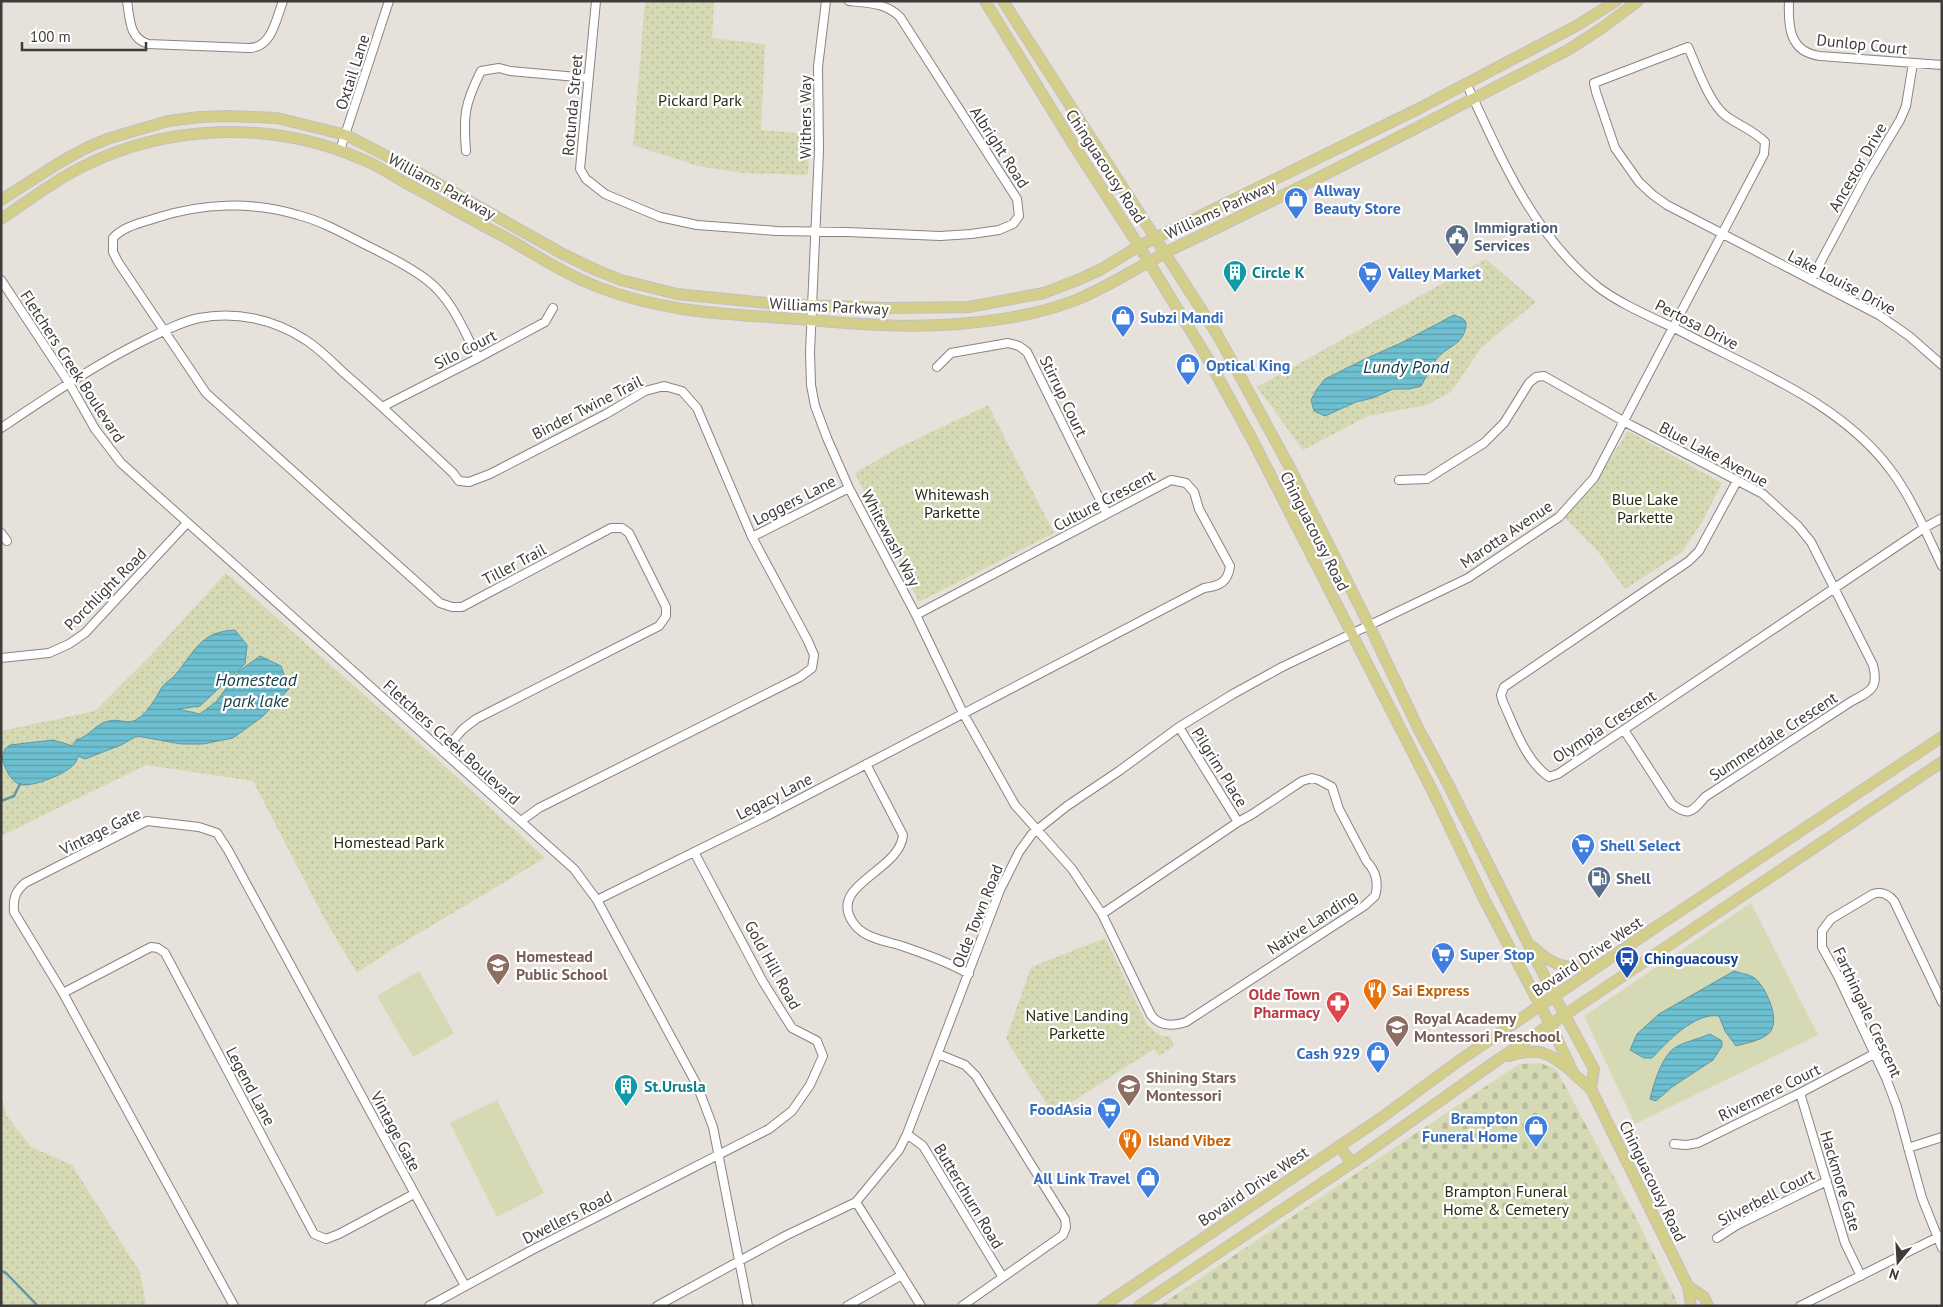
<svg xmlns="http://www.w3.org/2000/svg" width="1943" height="1307" viewBox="0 0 1943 1307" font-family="'PT Sans',sans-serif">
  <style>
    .grass { fill: #d5d9b4 }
    .cemetery { fill: url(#cemetery-stones) }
    .park { fill: url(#park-dots) }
    .water { fill: url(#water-rules); stroke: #5f98a4 }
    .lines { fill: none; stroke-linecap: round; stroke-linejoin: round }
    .stream { stroke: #5f98a4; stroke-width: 2.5 }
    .minor-casing { stroke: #8a8480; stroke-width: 10 }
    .major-casing { stroke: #c1c1c0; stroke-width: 12 }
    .minor { stroke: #fff; stroke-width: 8 }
    .major { stroke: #d4ce8b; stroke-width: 10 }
    .labels { text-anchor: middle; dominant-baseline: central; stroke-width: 4.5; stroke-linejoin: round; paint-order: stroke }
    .street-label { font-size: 16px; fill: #3e3c3a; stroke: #fff }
    .park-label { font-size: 16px; fill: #292b0f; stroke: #fff }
    .shop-label { font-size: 16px; font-weight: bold; fill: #366cbe; stroke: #fff; text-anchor: start }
    .service-label { font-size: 16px; font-weight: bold; fill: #4e5e75; stroke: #fff; text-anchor: start }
    .culture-label { font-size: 16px; font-weight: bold; fill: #0d838f; stroke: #fff; text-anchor: start }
    .education-label { font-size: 16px; font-weight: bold; fill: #785e54; stroke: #fff; text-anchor: start }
    .transit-label { font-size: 16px; font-weight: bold; fill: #164399; stroke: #fff; text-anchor: start }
    .food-label { font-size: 16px; font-weight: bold; fill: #c56008; stroke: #fff; text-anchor: start }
    .health-label { font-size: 16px; font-weight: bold; fill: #be3a42; stroke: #fff; text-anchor: end }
    .water-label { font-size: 18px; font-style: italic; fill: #194048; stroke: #fff }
  </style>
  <defs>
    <pattern id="cemetery-stones" width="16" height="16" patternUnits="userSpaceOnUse" patternTransform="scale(1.25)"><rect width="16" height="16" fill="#d5d9b4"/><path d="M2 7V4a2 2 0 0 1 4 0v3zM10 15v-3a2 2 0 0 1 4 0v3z" fill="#b8bb9c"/></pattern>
    <pattern id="park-dots" width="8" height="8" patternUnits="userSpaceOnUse" patternTransform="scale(1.25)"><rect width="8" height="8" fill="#d5d9b4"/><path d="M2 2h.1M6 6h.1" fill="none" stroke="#b8bb9c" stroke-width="1.8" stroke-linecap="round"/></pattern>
    <pattern id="water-rules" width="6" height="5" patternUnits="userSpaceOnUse" patternTransform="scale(1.25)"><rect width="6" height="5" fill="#6dc0d1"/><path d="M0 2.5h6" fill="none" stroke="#5b9dab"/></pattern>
  </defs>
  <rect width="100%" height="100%" fill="#e7e1dc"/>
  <path class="grass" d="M1751,903L1818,1035L1635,1124L1584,1016Z
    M419,971L454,1033L413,1057L377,996Z
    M497,1100L544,1193L497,1217L450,1123Z"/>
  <path class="cemetery" d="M1540,1063L1556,1069L1638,1222L1679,1306H1159L1519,1064Z"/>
  <path class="park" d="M645,1H714L712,38L765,44L761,130L810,134L808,175L743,173L698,166L633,145Z
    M1486,259L1536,302L1481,348L1451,392L1427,405L1368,416L1303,450L1257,387Z
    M988,405L1054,533L919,602L855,473L898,448Z
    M1628,431L1722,483L1702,522L1682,552L1625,589L1599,553L1565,518L1595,483Z
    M226,573L437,759L545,858L394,948L357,973L324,918L253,781L146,765L1,836V731L95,711L151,655Z
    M1105,938L1148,1026L1160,1035L1170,1037L1174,1046L1159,1056L1154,1049L1053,1114L1006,1039L1031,967Z
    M1,1094L6,1115L31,1147L72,1165L140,1272L146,1306H1Z"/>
  <path class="water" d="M1454,315L1462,318L1466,322C1466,346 1446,345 1435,361C1429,369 1426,378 1421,386L1409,389H1393L1373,398L1356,402L1325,416L1314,411L1311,400L1317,389L1325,379L1365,359L1401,343Z
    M235,630L247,645L245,664L200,706L178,709L200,714L216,702L239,671L260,656L281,666L289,689L262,717L233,738L203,744H181L137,736L121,745L85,759L78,756C77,758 77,761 75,763C69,773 30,789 19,784C9,780 5,767 2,758L5,749L10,745L53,740L73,746L76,740C89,737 96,723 109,721C120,718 129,726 139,718C149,711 156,697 162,687C166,682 172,679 176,674C196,650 200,632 235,630Z
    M1734,971C1739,973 1748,974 1753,977C1765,984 1783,1023 1768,1034C1760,1041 1746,1043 1736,1046L1725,1031L1719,1016C1695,1012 1667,1042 1652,1058H1644L1630,1050L1637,1034L1659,1014Z
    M1710,1034L1722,1041V1046L1713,1060L1672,1087L1656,1101L1650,1099C1654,1083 1662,1055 1676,1047C1686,1041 1699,1039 1710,1034Z"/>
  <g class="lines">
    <path class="stream" d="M1,801L14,796L20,784
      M1,1271L6,1273L38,1306"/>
    <g class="minor-casing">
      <path id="minor" d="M127,1C130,19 129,38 148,44L249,48C272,48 276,19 283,1
        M596,1L580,169L586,179L605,194L660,217L697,225L777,231L847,232L940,236L971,234L999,230L1013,224L1019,216L1017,199L900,17C886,3 868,3 849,1
        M826,1L818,67L819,150L810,352L811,385L815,406L827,438L849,488L916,615L963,713L1015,805L1072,869L1102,914L1151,1015C1160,1027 1174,1026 1186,1022L1364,906L1375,896C1379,884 1376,871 1367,862L1339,809L1332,787L1319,780L1312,778L1302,781L1251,815L1238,822L1102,914
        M1789,1C1788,26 1789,52 1820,56L1942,65
        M1466,83C1501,157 1532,234 1598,287C1621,305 1661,321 1688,335C1759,372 1841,404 1890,469C1912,498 1926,533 1942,566
        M340,150L389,1
        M466,151C463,115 465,103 481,71L499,68L510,71L588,78
        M1,280L69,383L95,429L121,463L574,869L597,900L697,1085L713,1127L748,1306
        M1811,280L1867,175L1900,120L1906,106L1913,63
        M937,367L951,353L1008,343L1019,346L1027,352L1107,514
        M382,407L478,358L545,322L553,308
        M1,428C49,396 96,364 147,339C163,331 181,322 199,318C236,311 273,319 304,339C319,348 332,362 344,373C382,406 417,439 453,473L459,481L469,482L490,474L606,414L645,391L664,386L682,391L697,408L752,537L808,641L814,655L812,668L800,677L539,808L521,821
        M1399,480L1427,479L1484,443L1504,423L1529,383L1536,377L1544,376L1625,422L1763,494L1798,526L1811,542L1873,665C1879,688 1871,691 1852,701L1705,797C1692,812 1689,817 1672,804L1624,730
        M1737,481L1699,551L1689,561L1504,687L1501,695L1503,702C1515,728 1525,760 1549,777L1558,774L1924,528L1942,518
        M1,533L7,541
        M752,537L849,488
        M1,658L49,653L69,644L85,633L187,523
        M1179,727L1238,822
        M443,752L463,729L476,719L659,626L666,616V607L629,533L622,528H611L462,607H452L440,603L206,393L118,262L113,252V238C124,226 141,223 156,218C202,203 252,201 298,215C322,221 346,235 368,246C388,256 409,266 427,280C452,299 464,331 478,358
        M866,764L903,835C900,871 829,884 852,921C854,924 857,928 860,930C870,939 889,942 902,946C925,954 948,962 969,974
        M597,900L767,816L1204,588C1220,586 1228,582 1230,566L1199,509L1194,492L1186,483L1171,480L916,615
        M63,993L151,947L158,948L165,953L314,1234L326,1239L339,1234L414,1194
        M1942,1002L1894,901C1888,894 1882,891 1873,894L1831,919L1822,931V947L1838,976L1886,1078L1897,1107L1922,1198L1942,1248
        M938,1054L965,1065L976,1076L1065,1219L1066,1227L1063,1235L962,1306
        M1800,1093L1845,1243L1861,1276
        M907,1134L923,1146L1002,1276
        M1674,1144L1686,1145L1698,1143L1800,1093L1874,1054
        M1908,1148L1942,1137
        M856,1202L921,1306
        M1717,1238L1737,1225L1827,1181
        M234,1306L63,993L14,912C13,898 15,892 25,883L147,821L199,827L217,833L228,850L465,1286
        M429,1306L530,1251L769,1129L792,1111L810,1085L823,1056L817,1041L792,1028L778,1006L762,980L694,852
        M657,1306L785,1236L856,1202L899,1150L907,1134L1000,890L1019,852L1032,834L1067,806L1119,771L1179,727L1233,694L1282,667L1468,578L1559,517L1594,478L1764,154L1765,142C1753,130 1740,126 1726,116C1709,103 1697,67 1688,47L1594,83L1596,92L1615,148L1639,182L1653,195L1667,205L1879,315L1909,336L1942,365
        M847,1306L902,1275
        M1800,1306L1940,1236"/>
    </g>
    <g class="major-casing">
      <path id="major" d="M985,1L1073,144L1139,246L1208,359L1253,441L1433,792L1485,901L1550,1024L1574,1074L1591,1089L1688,1286L1691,1306
        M1003,1L1217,334L1289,466L1369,625L1418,728L1447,782L1555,997L1594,1069L1591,1089
        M1,200L59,163L84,149L107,139L168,121L200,117L228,116L277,118L346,135L412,169L563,254L596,270L621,280L677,294L776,304L886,308L969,307L1044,293L1075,281L1100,270L1139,246L1418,109L1578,25L1616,1
        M1,219C27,202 52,182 80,168C165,124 270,120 359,158C375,164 389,173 404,182C436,199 468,218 501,235C533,253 564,274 598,287C665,313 728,314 798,319C854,324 912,329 968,323C1004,320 1042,313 1076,300C1113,285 1145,262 1181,245C1312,183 1439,116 1568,50L1602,28L1638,1
        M1533,947C1556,970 1570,968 1600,965
        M1509,1056C1538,1047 1549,1052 1571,1071
        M1339,1146L1352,1163
        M1688,1286L1704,1297L1708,1306
        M1103,1306L1381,1118L1460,1060L1650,931L1942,737
        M1139,1306L1352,1163L1499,1059L1942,762"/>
    </g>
    <use href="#minor" class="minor"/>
    <use href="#major" class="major"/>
  </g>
  <defs>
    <g id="shop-pin" transform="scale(1.25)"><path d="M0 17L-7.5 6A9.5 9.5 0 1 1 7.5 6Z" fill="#3f7fe0" stroke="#fff"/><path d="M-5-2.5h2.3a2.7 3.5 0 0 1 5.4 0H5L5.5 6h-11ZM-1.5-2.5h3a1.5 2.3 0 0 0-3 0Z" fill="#fff"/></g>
    <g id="civic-pin" transform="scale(1.25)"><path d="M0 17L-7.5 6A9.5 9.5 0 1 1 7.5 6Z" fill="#5c6f8a" stroke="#fff"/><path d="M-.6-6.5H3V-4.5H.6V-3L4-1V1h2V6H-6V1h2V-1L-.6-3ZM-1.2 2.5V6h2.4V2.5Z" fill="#fff"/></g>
    <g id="building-pin" transform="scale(1.25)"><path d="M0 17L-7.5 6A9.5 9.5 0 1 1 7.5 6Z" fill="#0f9aa8" stroke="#fff"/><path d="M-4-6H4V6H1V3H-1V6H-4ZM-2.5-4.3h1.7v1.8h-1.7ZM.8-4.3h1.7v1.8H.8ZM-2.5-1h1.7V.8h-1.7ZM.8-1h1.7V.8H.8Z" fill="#fff"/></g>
    <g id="supermarket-pin" transform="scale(1.25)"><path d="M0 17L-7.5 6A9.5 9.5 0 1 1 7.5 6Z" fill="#3f7fe0" stroke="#fff"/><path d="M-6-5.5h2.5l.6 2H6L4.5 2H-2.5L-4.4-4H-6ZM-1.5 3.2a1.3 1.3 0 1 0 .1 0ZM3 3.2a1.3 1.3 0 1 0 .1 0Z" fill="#fff"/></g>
    <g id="fuel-pin" transform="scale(1.25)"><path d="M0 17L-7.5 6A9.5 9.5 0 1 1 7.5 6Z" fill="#5c6f8a" stroke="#fff"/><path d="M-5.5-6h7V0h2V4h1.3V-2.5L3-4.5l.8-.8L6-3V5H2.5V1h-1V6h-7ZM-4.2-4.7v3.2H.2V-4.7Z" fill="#fff"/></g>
    <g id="bus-pin" transform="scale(1.25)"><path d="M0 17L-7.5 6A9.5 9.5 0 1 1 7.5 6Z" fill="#1a4fb4" stroke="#fff"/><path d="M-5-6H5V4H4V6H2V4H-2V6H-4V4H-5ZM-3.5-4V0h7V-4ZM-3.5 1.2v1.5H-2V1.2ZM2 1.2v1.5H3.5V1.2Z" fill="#fff"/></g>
    <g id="school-pin" transform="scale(1.25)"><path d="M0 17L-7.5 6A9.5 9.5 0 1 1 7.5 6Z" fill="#8d6e63" stroke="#fff"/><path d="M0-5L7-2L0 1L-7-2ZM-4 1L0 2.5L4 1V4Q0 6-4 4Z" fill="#fff"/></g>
    <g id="restaurant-pin" transform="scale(1.25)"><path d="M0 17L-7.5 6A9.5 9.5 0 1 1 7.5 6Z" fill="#e8710a" stroke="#fff"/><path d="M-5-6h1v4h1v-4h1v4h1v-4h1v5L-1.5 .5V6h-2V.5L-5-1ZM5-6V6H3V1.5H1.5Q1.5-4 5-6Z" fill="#fff"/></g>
    <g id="pharmacy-pin" transform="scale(1.25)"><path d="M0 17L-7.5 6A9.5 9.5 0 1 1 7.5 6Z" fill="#e0444e" stroke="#fff"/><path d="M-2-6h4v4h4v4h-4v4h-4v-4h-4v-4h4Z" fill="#fff"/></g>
  </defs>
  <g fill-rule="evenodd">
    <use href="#shop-pin" x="1296" y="199"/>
    <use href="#civic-pin" x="1457" y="236"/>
    <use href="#building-pin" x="1235" y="272"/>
    <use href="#supermarket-pin" x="1370" y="273"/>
    <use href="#shop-pin" x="1123" y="317"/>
    <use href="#shop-pin" x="1188" y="365"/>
    <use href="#supermarket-pin" x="1583" y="845"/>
    <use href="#fuel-pin" x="1599" y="878"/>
    <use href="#supermarket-pin" x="1443" y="954"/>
    <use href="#bus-pin" x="1627" y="958"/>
    <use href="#school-pin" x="498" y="965"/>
    <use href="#restaurant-pin" x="1375" y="990"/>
    <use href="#pharmacy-pin" x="1338" y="1003"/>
    <use href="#school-pin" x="1397" y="1027"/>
    <use href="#shop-pin" x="1378" y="1053"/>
    <use href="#building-pin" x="626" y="1086"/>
    <use href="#school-pin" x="1129" y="1086"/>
    <use href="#supermarket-pin" x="1109" y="1109"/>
    <use href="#shop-pin" x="1536" y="1127"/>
    <use href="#restaurant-pin" x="1130" y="1140"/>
    <use href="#shop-pin" x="1148" y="1178"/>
  </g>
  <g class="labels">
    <g class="street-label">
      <text transform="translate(1862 44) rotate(6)">Dunlop Court</text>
      <text transform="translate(352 72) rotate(-72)">Oxtail Lane</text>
      <text transform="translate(572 105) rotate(-85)">Rotunda Street</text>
      <text transform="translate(805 117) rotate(-90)">Withers Way</text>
      <text transform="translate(1000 147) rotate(57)">Albright Road</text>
      <text transform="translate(1106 166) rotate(57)">Chinguacousy Road</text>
      <text transform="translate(1857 167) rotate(-60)">Ancestor Drive</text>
      <text transform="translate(442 186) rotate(29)">Williams Parkway</text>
      <text transform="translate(1220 209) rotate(-25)">Williams Parkway</text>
      <text transform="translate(1842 282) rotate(28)">Lake Louise Drive</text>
      <text transform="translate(829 306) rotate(3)">Williams Parkway</text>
      <text transform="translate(1697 324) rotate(27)">Pertosa Drive</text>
      <text transform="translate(465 349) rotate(-27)">Silo Court</text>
      <text transform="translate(73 366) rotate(57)">Fletchers Creek Boulevard</text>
      <text transform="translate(1064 396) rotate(64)">Stirrup Court</text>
      <text transform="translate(587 407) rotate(-27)">Binder Twine Trail</text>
      <text transform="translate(1714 454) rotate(28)">Blue Lake Avenue</text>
      <text transform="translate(794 500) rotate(-27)">Loggers Lane</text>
      <text transform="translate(1104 500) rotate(-28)">Culture Crescent</text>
      <text transform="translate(1315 531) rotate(63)">Chinguacousy Road</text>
      <text transform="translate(1506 534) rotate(-34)">Marotta Avenue</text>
      <text transform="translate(891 538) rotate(62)">Whitewash Way</text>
      <text transform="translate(514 564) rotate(-28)">Tiller Trail</text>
      <text transform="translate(105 589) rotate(-45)">Porchlight Road</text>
      <text transform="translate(1604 726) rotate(-33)">Olympia Crescent</text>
      <text transform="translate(1773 736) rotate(-33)">Summerdale Crescent</text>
      <text transform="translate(452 742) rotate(42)">Fletchers Creek Boulevard</text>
      <text transform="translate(1220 767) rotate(58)">Pilgrim Place</text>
      <text transform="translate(774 796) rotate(-27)">Legacy Lane</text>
      <text transform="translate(100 831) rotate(-26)">Vintage Gate</text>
      <text transform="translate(977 916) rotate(-68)">Olde Town Road</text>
      <text transform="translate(1312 922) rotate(-33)">Native Landing</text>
      <text transform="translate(1587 956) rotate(-34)">Bovaird Drive West</text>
      <text transform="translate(773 965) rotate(61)">Gold Hill Road</text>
      <text transform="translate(1868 1012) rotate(65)">Farthingale Crescent</text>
      <text transform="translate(251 1086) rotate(62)">Legend Lane</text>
      <text transform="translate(1769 1092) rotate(-26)">Rivermere Court</text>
      <text transform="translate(396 1131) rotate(62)">Vintage Gate</text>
      <text transform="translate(1653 1181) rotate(64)">Chinguacousy Road</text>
      <text transform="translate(1841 1181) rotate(73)">Hackmore Gate</text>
      <text transform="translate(1253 1186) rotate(-34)">Bovaird Drive West</text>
      <text transform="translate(969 1196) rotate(59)">Butterchurn Road</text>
      <text transform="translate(1766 1197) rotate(-27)">Silverbell Court</text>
      <text transform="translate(567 1217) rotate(-27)">Dwellers Road</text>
    </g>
    <g class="park-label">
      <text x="700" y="100">Pickard Park</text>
      <text x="952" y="494">Whitewash<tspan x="952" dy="18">Parkette</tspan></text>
      <text x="1645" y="499">Blue Lake<tspan x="1645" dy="18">Parkette</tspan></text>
      <text x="389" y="842">Homestead Park</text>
      <text x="1077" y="1015">Native Landing<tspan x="1077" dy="18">Parkette</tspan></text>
      <text x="1506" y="1191">Brampton Funeral<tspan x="1506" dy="18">Home &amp; Cemetery</tspan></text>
    </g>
    <g class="shop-label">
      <text x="1314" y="190">Allway<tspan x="1314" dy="18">Beauty Store</tspan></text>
      <text x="1388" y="273">Valley Market</text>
      <text x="1140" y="317">Subzi Mandi</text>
      <text x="1206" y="365">Optical King</text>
      <text x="1600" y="845">Shell Select</text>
      <text x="1460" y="954">Super Stop</text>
      <text x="1360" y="1053" text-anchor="end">Cash 929</text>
      <text x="1092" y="1109" text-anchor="end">FoodAsia</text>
      <text x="1518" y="1118" text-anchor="end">Brampton<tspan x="1518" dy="18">Funeral Home</tspan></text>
      <text x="1130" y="1178" text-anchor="end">All Link Travel</text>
    </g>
    <g class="service-label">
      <text x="1474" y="227">Immigration<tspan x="1474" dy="18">Services</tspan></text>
      <text x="1616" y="878">Shell</text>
    </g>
    <g class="culture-label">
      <text x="1252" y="272">Circle K</text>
      <text x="644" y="1086">St.Urusla</text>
    </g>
    <g class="education-label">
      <text x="516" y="956">Homestead<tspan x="516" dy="18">Public School</tspan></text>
      <text x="1414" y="1018">Royal Academy<tspan x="1414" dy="18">Montessori Preschool</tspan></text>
      <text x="1146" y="1077">Shining Stars<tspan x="1146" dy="18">Montessori</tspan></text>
    </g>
    <g class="transit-label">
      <text x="1644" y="958">Chinguacousy</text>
    </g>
    <g class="food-label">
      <text x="1392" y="990">Sai Express</text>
      <text x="1148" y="1140">Island Vibez</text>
    </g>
    <g class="health-label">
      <text x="1320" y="994">Olde Town<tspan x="1320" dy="18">Pharmacy</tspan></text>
    </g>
    <g class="water-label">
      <text x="1406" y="366">Lundy Pond</text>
      <text x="256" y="679">Homestead<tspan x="256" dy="21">park lake</tspan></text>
    </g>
  </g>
  <rect width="1943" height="1307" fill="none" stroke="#3e3c3a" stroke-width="5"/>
  <g transform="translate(1898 1262) rotate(198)" stroke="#ffffff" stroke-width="4" paint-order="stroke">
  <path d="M0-4L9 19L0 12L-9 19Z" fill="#3e3c3a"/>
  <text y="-8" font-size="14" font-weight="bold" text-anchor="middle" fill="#3e3c3a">N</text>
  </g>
  <path d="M22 42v8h124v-8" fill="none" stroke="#3e3c3a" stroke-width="2.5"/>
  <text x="30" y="42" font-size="15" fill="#3e3c3a" stroke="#ffffff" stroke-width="4" paint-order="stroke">100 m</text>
</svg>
